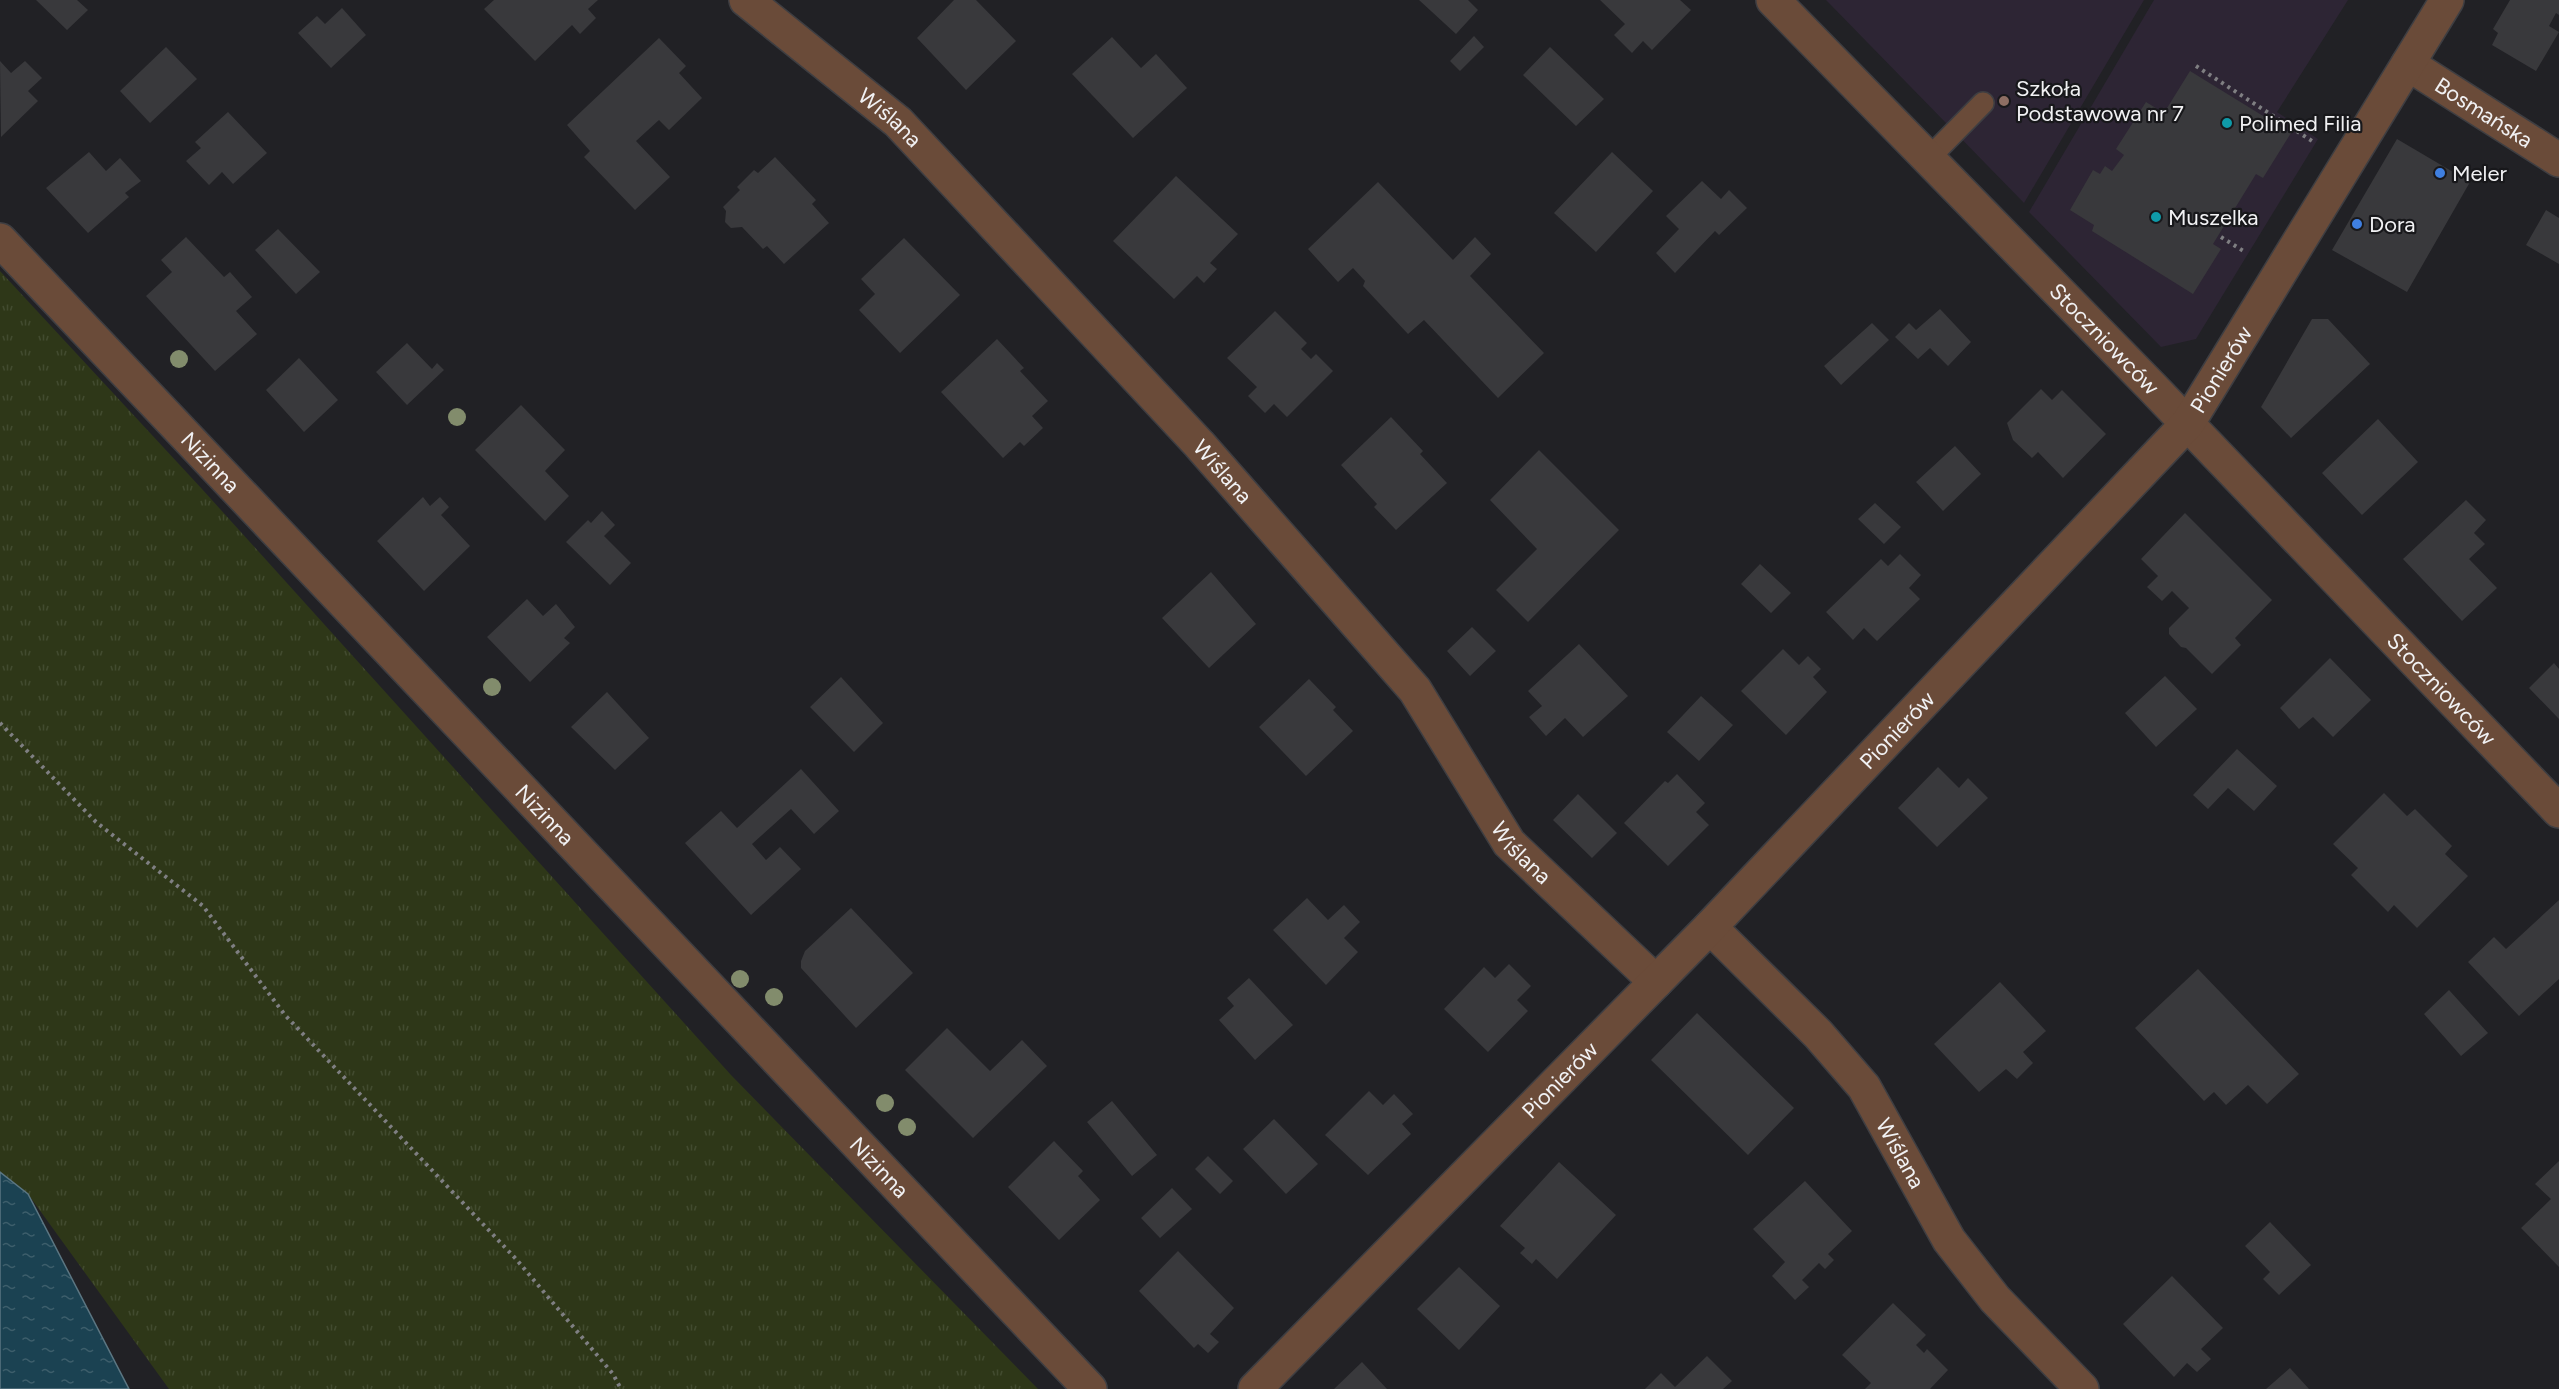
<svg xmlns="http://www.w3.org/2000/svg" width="2559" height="1389" viewBox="0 0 2559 1389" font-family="Figtree,sans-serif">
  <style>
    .education { fill: #2d2534 }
    .grass { fill: url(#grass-tufts) }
    .water { fill: url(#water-ripples); stroke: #5b7682; stroke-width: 1.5 }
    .building { fill: #39393c }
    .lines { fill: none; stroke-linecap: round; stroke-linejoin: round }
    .service-casing { stroke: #3e3e42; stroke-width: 24 }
    .minor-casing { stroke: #3e3e42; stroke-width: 36 }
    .path { stroke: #7f7f82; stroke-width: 4; stroke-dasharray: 3 4.5; stroke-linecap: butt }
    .service { stroke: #6a4b39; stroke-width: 21 }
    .minor { stroke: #6a4b39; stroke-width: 33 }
    .tree { fill: #828c6c }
    .education-dot { fill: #8d6e63; stroke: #18181b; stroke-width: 2 }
    .culture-dot { fill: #0f9aa8; stroke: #18181b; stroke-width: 2 }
    .shop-dot { fill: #3f7fe0; stroke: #18181b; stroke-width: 2 }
    .labels { text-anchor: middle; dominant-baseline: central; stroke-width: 4.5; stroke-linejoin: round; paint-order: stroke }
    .poi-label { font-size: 22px; fill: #f1f1f3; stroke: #18181b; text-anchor: start }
    .street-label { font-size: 22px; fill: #f1f1f3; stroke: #18181b }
  </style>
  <defs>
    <pattern id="grass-tufts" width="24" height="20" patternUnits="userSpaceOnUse" patternTransform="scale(1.5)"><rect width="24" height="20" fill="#2e3718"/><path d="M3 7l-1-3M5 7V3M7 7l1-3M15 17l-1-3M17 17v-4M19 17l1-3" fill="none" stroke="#424b2f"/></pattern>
    <pattern id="water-ripples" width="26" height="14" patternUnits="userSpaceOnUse" patternTransform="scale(1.5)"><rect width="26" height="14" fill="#1b4252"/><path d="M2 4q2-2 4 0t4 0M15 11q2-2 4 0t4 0" fill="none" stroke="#3d5e6b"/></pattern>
  </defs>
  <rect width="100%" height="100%" fill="#212125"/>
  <path class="education" d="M1826,0H2144L2024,203Z
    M2154,0H2348L2277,112L2318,139L2196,339L2161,347L2029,212Z"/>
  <path class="grass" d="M0,271L202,489L731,1075L1038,1389H169L28,1194L0,1172Z"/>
  <path class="water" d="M0,1172L28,1194L129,1389H0Z"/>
  <path class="building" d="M36,0H77L88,10L67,30Z
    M494,0H598L588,9L596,18L580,34L572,25L535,61L484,9Z
    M954,0H976L1016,41L966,90L917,38Z
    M1419,0H1468L1478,10L1456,34Z
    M1600,0H1680L1691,10L1652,50L1643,41L1632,53L1614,35L1625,24Z
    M2510,0H2559V15L2556,13L2549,26L2559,32L2536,71L2492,45L2498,33L2493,29Z
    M342,8L366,35L331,68L298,33L317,16L325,24Z
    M1474,36L1484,47L1460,71L1450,61Z
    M1112,37L1141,68L1156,54L1187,88L1133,138L1072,74Z
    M659,38L686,66L679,73L702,98L669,130L659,120L636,141L670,177L635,210L584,157L590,151L567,125Z
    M166,47L197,79L150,123L120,91Z
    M1550,47L1604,99L1576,126L1523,75Z
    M0,61L11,73L25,61L42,78L28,91L38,101L1,137Z
    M2190,71L2291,133L2263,178L2256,174L2213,244L2221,249L2193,294L2092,231L2094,225L2070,210L2093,170L2100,174L2105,166L2112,171L2124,155L2116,149L2146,102L2164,113Z
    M228,112L267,153L233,184L222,172L209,185L186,161L201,148L195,142Z
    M2397,139L2470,182L2407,292L2332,250Z
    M89,152L106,171L120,158L141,181L125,193L129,197L88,233L46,188Z
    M1612,152L1653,191L1596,252L1554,213Z
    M775,157L816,200L812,204L829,223L784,264L767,246L763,249L742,227L731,228L725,222L726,211L723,207L740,190L737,187L754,170L758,173Z
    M1176,176L1238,234L1210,263L1217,269L1204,283L1197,276L1174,299L1113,241Z
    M1702,181L1721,199L1729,190L1747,208L1719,235L1715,231L1675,273L1656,253L1679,229L1666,216Z
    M1378,182L1453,260L1475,237L1491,254L1470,276L1544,353L1498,398L1424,320L1408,334L1363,286L1365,281L1353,268L1338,282L1308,249Z
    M2546,210L2559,218V264L2526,245Z
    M278,229L320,272L296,294L255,250Z
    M186,237L224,277L230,272L252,297L236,311L257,334L215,371L146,296L172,272L161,260Z
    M904,238L960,295L900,353L859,310L875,294L861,279Z
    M1940,309L1971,342L1948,366L1930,348L1918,359L1895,337L1909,323L1916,330Z
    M1275,311L1307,343L1301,349L1311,359L1316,354L1333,371L1287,417L1274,404L1265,413L1248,396L1257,387L1227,358Z
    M2312,319H2328L2370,364L2291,438L2261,407Z
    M1872,323L1889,340L1841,385L1824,366Z
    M997,339L1024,368L1020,371L1048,401L1032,416L1043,428L1024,446L1020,442L1003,458L941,392Z
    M407,343L432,369L437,363L444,370L407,405L376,372Z
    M299,358L338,400L304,432L266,390Z
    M2041,389L2052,400L2062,390L2106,434L2063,478L2038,452L2032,458L2013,440L2007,423Z
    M521,405L565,450L545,471L569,496L545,521L475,450Z
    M1391,417L1423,451L1420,454L1447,483L1396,530L1374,507L1377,504L1341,465Z
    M2378,419L2418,462L2362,515L2322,473Z
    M1955,446L1981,474L1943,511L1916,482Z
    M1539,450L1619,530L1528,622L1496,590L1537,549L1490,500Z
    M423,497L430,506L440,497L449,507L441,515L470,546L424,591L377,541Z
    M2466,500L2486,520L2474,533L2485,544L2469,559L2497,588L2462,621L2403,559Z
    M1875,503L1901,527L1884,544L1858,519Z
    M602,511L615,525L604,536L631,563L610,585L566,542L588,520L591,523Z
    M2185,513L2272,600L2235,638L2241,645L2212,674L2186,648L2181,647L2169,634V628L2189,608L2172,591L2162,601L2147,587L2158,576L2141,559Z
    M1900,554L1921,575L1909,588L1920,599L1877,641L1864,628L1853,640L1826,612L1881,559L1888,566Z
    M1760,564L1791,593L1771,613L1741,584Z
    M1211,572L1256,624L1209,668L1162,618Z
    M527,599L543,616L556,604L575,627L564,638L570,643L530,682L487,637Z
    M1472,627L1496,651L1470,676L1447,651Z
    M1579,644L1628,696L1583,737L1565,718L1546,736L1529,717L1542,706L1528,691Z
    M1783,649L1799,665L1808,656L1821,669L1813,677L1827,692L1786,735L1741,691Z
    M2330,658L2371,700L2333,737L2313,717L2299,729L2280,708Z
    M2554,663L2559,669V719L2529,688Z
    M2165,676L2197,709L2156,747L2125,713Z
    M841,677L883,723L854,752L810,707Z
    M1309,679L1336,707L1333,710L1353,731L1306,776L1259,727Z
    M607,692L649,738L615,770L571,727Z
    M1701,696L1733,725L1699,761L1667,732Z
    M2237,749L2277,786L2254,811L2228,788L2208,809L2193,795Z
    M1938,767L1959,788L1968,778L1988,798L1937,847L1898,808Z
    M801,769L839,811L814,834L791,809L752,844L766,860L780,847L801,869L751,915L685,843L721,811L737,828Z
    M1677,774L1705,803L1696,812L1709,825L1668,866L1624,823L1665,781L1668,783Z
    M2384,793L2407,816L2415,809L2452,846L2445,854L2468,876L2417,928L2394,905L2388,912L2351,875L2358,868L2333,844Z
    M1578,794L1617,833L1592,858L1553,820Z
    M1307,898L1328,920L1344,905L1360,922L1344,938L1358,952L1326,985L1273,930Z
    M2559,900V979L2519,1016L2468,962L2494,937L2506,949Z
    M851,908L913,973L856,1028L801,968V961L805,951Z
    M1509,964L1531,986L1517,1000L1528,1011L1488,1052L1444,1009L1484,967L1495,978Z
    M2198,969L2299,1074L2267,1104L2248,1085L2226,1105L2214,1092L2204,1101L2135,1028Z
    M1249,978L1293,1025L1255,1060L1219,1020L1234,1006L1227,998Z
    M2000,982L2046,1031L2023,1052L2033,1063L2017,1079L2006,1069L1979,1092L1934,1044Z
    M2449,990L2488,1033L2461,1056L2424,1014Z
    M1697,1013L1794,1108L1748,1155L1651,1060Z
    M947,1028L990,1071L1022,1040L1047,1066L973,1138L905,1070Z
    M1369,1091L1383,1105L1394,1094L1413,1114L1402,1124L1411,1134L1368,1175L1325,1135Z
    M1112,1101L1157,1155L1132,1176L1087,1122Z
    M1274,1119L1318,1164L1286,1194L1243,1149Z
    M1054,1141L1083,1171L1078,1176L1100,1200L1059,1240L1008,1187Z
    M1208,1156L1233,1181L1220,1194L1195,1169Z
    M2559,1161V1267L2521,1228L2551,1199L2535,1184Z
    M1559,1162L1616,1215L1557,1279L1536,1259L1532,1264L1520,1253L1525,1248L1500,1226Z
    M1805,1181L1852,1231L1828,1254L1834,1260L1825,1269L1819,1263L1802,1280L1809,1287L1795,1300L1772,1276L1785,1262L1753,1229Z
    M1172,1188L1192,1209L1160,1238L1141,1218Z
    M2270,1222L2311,1265L2279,1295L2263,1279L2270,1272L2245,1246Z
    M1178,1251L1234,1308L1210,1334L1219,1342L1208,1353L1198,1344L1194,1348L1139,1291Z
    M1459,1267L1500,1306L1459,1350L1417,1309Z
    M2172,1276L2223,1328L2201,1349L2211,1359L2197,1372L2187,1363L2174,1377L2123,1324Z
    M1893,1303L1926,1335L1916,1345L1924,1353L1927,1349L1948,1370L1930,1389H1865L1871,1383L1842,1355Z
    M1707,1356L1732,1381L1723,1389H1645L1661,1373L1675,1387Z
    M1362,1362L1387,1389H1334Z
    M2290,1368L2309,1389H2266Z"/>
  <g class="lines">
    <g class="service-casing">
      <path id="service" d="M1928,159L1983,103"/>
    </g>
    <g class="minor-casing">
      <g id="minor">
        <path id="s1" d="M746,0L898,122L1199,444L1415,690L1509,843L1656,982"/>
        <path id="s2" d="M1773,0L2152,387L2559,811"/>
        <path id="s3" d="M2408,64L2559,160"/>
        <path id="s4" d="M0,240L1090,1389"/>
        <path id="s5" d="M1710,927L1818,1034L1864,1087L1949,1240L1995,1299L2082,1389"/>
        <path id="s6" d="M1255,1389L1710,927L2188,423L2447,0"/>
      </g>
    </g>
    <path class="path" d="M2196,66L2312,141
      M2221,237L2245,252
      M0,723L96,822L203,906L285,1015L516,1259L613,1374L621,1389"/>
    <use href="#service" class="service"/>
    <use href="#minor" class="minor"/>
  </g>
  <g class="tree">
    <circle cx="179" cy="359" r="9"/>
    <circle cx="457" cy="417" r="9"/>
    <circle cx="492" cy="687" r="9"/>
    <circle cx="740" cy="979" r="9"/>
    <circle cx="774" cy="997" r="9"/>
    <circle cx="885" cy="1103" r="9"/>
    <circle cx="907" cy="1127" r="9"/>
  </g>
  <circle class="education-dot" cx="2004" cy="101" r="6"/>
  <g class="culture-dot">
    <circle cx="2227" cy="123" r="6"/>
    <circle cx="2156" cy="217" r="6"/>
  </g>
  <g class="shop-dot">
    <circle cx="2440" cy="173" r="6"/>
    <circle cx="2357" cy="224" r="6"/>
  </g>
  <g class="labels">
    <g class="poi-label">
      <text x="2016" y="88">Szkoła<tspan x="2016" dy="25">Podstawowa nr 7</tspan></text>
      <text x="2239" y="123">Polimed Filia</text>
      <text x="2452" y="173">Meler</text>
      <text x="2168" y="217">Muszelka</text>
      <text x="2369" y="224">Dora</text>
    </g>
    <g class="street-label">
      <text stroke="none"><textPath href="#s3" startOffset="90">Bosmańska</textPath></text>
      <text stroke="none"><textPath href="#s1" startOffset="186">Wiślana</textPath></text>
      <text stroke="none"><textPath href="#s2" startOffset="474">Stoczniowców</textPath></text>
      <text stroke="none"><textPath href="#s6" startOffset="1406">Pionierów</textPath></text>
      <text stroke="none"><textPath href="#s4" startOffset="306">Nizinna</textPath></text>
      <text stroke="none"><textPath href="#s1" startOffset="672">Wiślana</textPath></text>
      <text stroke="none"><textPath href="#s2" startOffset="960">Stoczniowców</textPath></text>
      <text stroke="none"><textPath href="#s6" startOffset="920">Pionierów</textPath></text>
      <text stroke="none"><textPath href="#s4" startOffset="792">Nizinna</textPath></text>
      <text stroke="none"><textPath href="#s1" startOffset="1158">Wiślana</textPath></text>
      <text stroke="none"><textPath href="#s6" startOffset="434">Pionierów</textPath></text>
      <text stroke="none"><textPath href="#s5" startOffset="298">Wiślana</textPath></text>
      <text stroke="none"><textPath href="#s4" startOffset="1278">Nizinna</textPath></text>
    </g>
  </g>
</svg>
